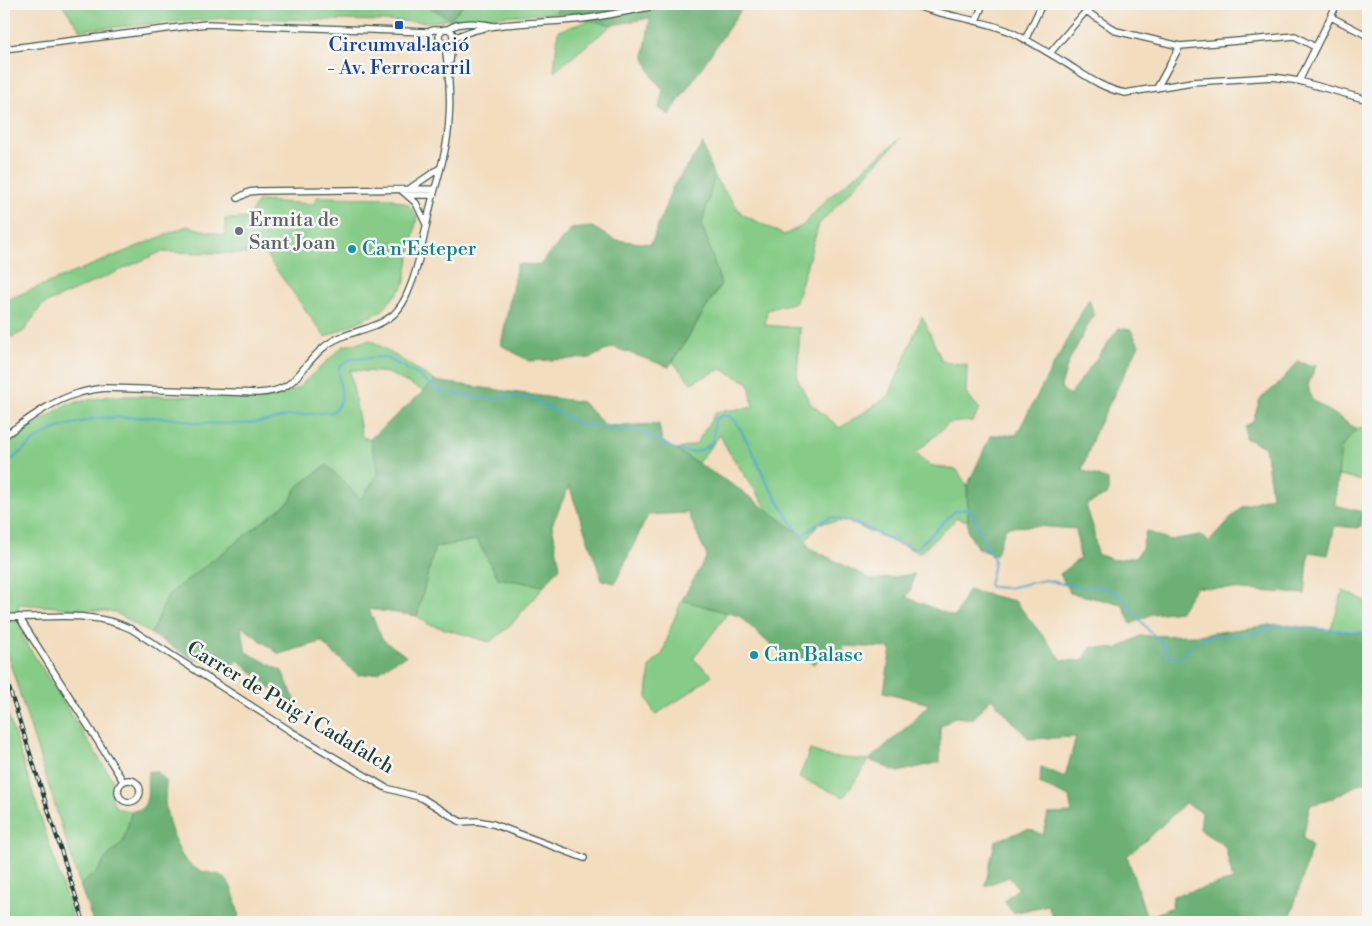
<svg xmlns="http://www.w3.org/2000/svg" width="1372" height="926" viewBox="0 0 1372 926" font-family="'Libre Bodoni',serif">
  <style>
    .green { fill: #86cc88; stroke: #52845e }
    .forest { fill: #6cb074; stroke: #467654; fill-rule: evenodd }
    .lines { fill: none; stroke-linecap: round; stroke-linejoin: round }
    .stream { stroke: #52a7ce; stroke-width: 2 }
    .minor-casing { stroke: #3f5549; stroke-width: 8 }
    .minor { stroke: #fff; stroke-width: 5.5 }
    .rail-casing { stroke: #1f3d34; stroke-width: 4 }
    .rail { stroke: #f6f6f2; stroke-width: 2; stroke-dasharray: 5.5; stroke-linecap: butt }
    .transit-dot { fill: #1a4fb4; stroke: #f6f6f2; stroke-width: 2 }
    .worship-dot { fill: #6b7280; stroke: #f6f6f2; stroke-width: 2 }
    .culture-dot { fill: #0f9aa8; stroke: #f6f6f2; stroke-width: 2 }
    .labels { text-anchor: middle; dominant-baseline: central; stroke-width: 5; stroke-linejoin: round; paint-order: stroke }
    .transit-label { font-size: 20px; fill: #164399; stroke: #f6f6f2 }
    .worship-label { font-size: 20px; fill: #5b616d; stroke: #f6f6f2; text-anchor: start }
    .culture-label { font-size: 20px; fill: #0d838f; stroke: #f6f6f2; text-anchor: start }
    .street-label { font-size: 20px; fill: #1f3d34; stroke: #f6f6f2 }
  </style>
  <rect width="100%" height="100%" fill="#f6f6f2"/>
  <filter id="ink" filterUnits="userSpaceOnUse"><feTurbulence type="fractalNoise" baseFrequency=".02" numOctaves="2"/><feDisplacementMap in="SourceGraphic" scale="10" xChannelSelector="R" yChannelSelector="G"/><feConvolveMatrix kernelMatrix="1 2 1 2 8 2 1 2 1" color-interpolation-filters="sRGB"/></filter>
  <filter id="wash" filterUnits="userSpaceOnUse"><feTurbulence type="fractalNoise" baseFrequency=".0096" numOctaves="4" result="noise"/><feDisplacementMap in="SourceGraphic" scale="20" xChannelSelector="R" yChannelSelector="G"/><feGaussianBlur stdDeviation="1.12" result="paint"/><feColorMatrix in="noise" values="0 0 0 0 0 0 0 0 0 0 0 0 0 0 0 0 0 1.4 0 .05"/><feComposite in="paint" operator="in"/></filter>
  <g filter="url(#wash)">
    <rect width="100%" height="100%" fill="#f3ddbf"/>
    <path class="green" d="M62,4H425L450,19L464,4H559L556,13L450,19L434,22L226,18L80,30Z
      M592,20L612,25L554,72L558,31Z
      M901,138L819,224L796,302L767,310L765,325L800,328L797,378L810,403L840,428L889,396L922,316L942,361L967,365L966,394L980,409L973,421L949,423L916,453L929,465L957,470L967,486L968,521L957,518L920,553L846,521L819,523L805,542L800,534L769,511L727,449L720,435L697,464L676,450L696,444L716,412L753,407L749,383L721,369L691,383L673,362L721,284L702,224L714,177L742,214L784,235L802,226L827,199Z
      M317,197L390,198L408,204L417,217L404,285L382,311L325,337L265,254L161,252L42,305L24,331L13,337L4,332V301L187,226L226,236L225,219L248,218L258,201L314,204Z
      M371,340L435,381L424,391L388,373L350,370L362,437L370,439L379,473L361,499L327,465L297,487L290,501L169,594L151,634L115,612L18,604L23,638L114,782C111,801 110,810 132,811L123,842L106,858L98,871L80,885L4,644V444L67,404L110,396H282L299,387L343,346Z
      M1368,428V482L1338,476L1341,448L1357,429Z
      M1368,493V522L1358,528Z
      M477,540L498,578L544,586L509,627L490,642L428,624L417,616L434,547Z
      M1343,591L1368,602V621L1366,624L1368,625V634L1331,629Z
      M682,600L728,613L693,659L712,675L686,695L655,715L647,697L650,666L663,653L671,627Z
      M4,702L74,922H8L4,908Z
      M810,750L831,757L869,760L844,797L799,778Z"/>
    <path class="forest" d="M425,4H464L450,19Z
      M559,4H745L669,115L659,108L663,90L653,77L644,56L650,18L612,25L556,13Z
      M703,144L714,177L702,224L721,284L669,367L613,347L590,358L529,361L501,345L517,264L540,265L571,229L592,227L615,240L651,244L673,186Z
      M1089,299L1094,314L1068,363L1061,387L1069,396L1119,328L1131,330L1139,345L1095,432L1082,470L1108,480V494L1086,505L1093,527L1097,554L1114,560L1136,557L1142,548L1146,531L1170,540L1200,535L1209,542L1241,507L1272,496L1265,447L1245,438V426L1253,422L1260,399L1275,387L1298,362L1316,366L1308,385L1311,399L1357,429L1341,448L1335,505L1363,512L1358,528L1335,526L1328,555L1309,552L1305,594L1196,587L1180,611L1152,614L1131,624L1122,604L1070,593L1060,574L1080,558L1076,529L1035,526L1006,527L996,555L978,549L968,532L967,486L991,435H1016Z
      M435,381L582,402L606,426L659,424L662,441L739,489L800,534L810,548L873,580L914,574L911,590L906,597L955,617L968,590L1015,601L1062,660L1082,661L1092,647L1117,649L1140,636L1198,635L1277,624L1368,634V783H1361L1329,800L1310,805L1303,838L1312,846L1290,919L1287,922H1054L1048,905L1013,913L1004,901L1018,888L1009,877L985,886L995,841L1028,829L1043,835L1048,814L1072,813L1069,797L1040,784L1041,767L1065,777L1076,737L1029,739L991,698L973,719L955,717L940,727V762L898,772L869,760L910,724L929,704L884,692L891,648L844,646L842,657L827,649L814,664L788,652L784,657L739,616L682,600L707,556L688,513L648,515L615,583L602,580L569,486L552,525L560,567L544,586L498,578L477,540L435,547L417,616L369,609L382,639L406,656L396,660L377,673L358,675L321,642L279,654L241,626L246,652L282,671L299,710L291,705L238,660L231,666L192,658L151,634L169,594L290,501L297,487L327,465L361,499L379,473L370,439ZM1185,803L1202,812L1200,830L1225,846L1233,880L1173,896L1172,907L1147,918L1127,856L1154,833Z
      M151,771L158,772L166,781C166,788 165,794 165,801C166,816 176,851 187,862C208,883 225,860 235,899C237,908 239,914 239,922H93L80,885L98,871L106,858L123,842L132,811C154,810 145,786 148,772Z"/>
    <g class="lines">
      <path class="stream" d="M4,466L35,440L53,430L68,425L97,418L152,417L179,419L197,423L242,424L268,421L287,416L332,412C349,401 337,384 339,367L349,360L353,359L385,357L418,375L437,390L445,393L495,399L505,396L533,399L581,425C591,425 599,428 608,429C618,429 628,428 639,432C660,439 689,465 710,444C716,439 713,426 715,419L723,415L730,416L736,422L752,450L767,483L795,528L802,536L820,522L831,517L855,523L899,544L914,548L920,545L955,511L967,509L973,514L981,538L994,559L993,568L989,584L991,587L1007,588L1045,580L1078,587L1099,586L1106,588L1121,596L1149,631L1160,640L1169,657H1181L1193,645L1205,637L1251,634L1276,625L1368,633"/>
    </g>
  </g>
  <g filter="url(#ink)">
    <g class="lines">
      <g class="minor-casing">
        <path id="minor" d="M912,4C943,17 979,18 1011,32C1030,41 1049,53 1067,64C1086,76 1103,89 1125,93L1192,82L1273,77L1299,81L1368,100
          M1086,11L1116,31L1180,46L1295,36L1315,47
          M1331,17L1368,36
          M976,21L983,4
          M439 36a7 7 0 1 1 14 0a7 7 0 1 1-14 0Z
          M448,29C460,21 479,23 493,26
          M453,39C485,20 545,24 582,19C610,15 638,9 666,4
          M1025,40L1042,4
          M4,49L206,24L427,32L433,30H443
          M1050,53L1092,4
          M450,61L452,41
          M1299,81L1337,4
          M1157,88L1180,46
          M409,189L440,168
          M401,190L416,203L426,224
          M407,195H433
          M238,198L249,192L257,191L435,189
          M4,436C27,420 51,401 79,393C88,390 97,389 106,388L258,393C298,391 297,370 323,348C343,330 374,332 394,314C400,308 405,300 408,292C420,265 424,233 431,204C438,176 448,148 449,119C451,94 448,69 445,44
          M4,617C48,619 90,609 131,629L292,732L386,788L422,798L461,822L477,821L493,824L584,858
          M19,617L123,781
          M118 791a11 11 0 1 1 22 0a11 11 0 1 1-22 0Z"/>
      </g>
      <use href="#minor" class="minor"/>
      <g class="rail-casing">
        <path id="rail" d="M4,672L84,922"/>
      </g>
      <use href="#rail" class="rail"/>
    </g>
  </g>
  <rect class="transit-dot" x="394" y="20" width="10" height="10" rx="2.5"/>
  <circle class="worship-dot" cx="239" cy="231" r="5"/>
  <g class="culture-dot">
    <circle cx="352" cy="249" r="5"/>
    <circle cx="754" cy="655" r="5"/>
  </g>
  <g class="labels">
    <g class="transit-label">
      <text x="399" y="45">Circumval·lació<tspan x="399" dy="23">- Av. Ferrocarril</tspan></text>
    </g>
    <g class="worship-label">
      <text x="249" y="220">Ermita de<tspan x="249" dy="23">Sant Joan</tspan></text>
    </g>
    <g class="culture-label">
      <text x="362" y="249">Ca n'Esteper</text>
      <text x="764" y="655">Can Balasc</text>
    </g>
    <g class="street-label">
      <text transform="translate(290 708) rotate(31)">Carrer de Puig i Cadafalch</text>
    </g>
  </g>
  <rect width="1372" height="926" fill="none" stroke="#f6f6f2" stroke-width="20"/>
</svg>
